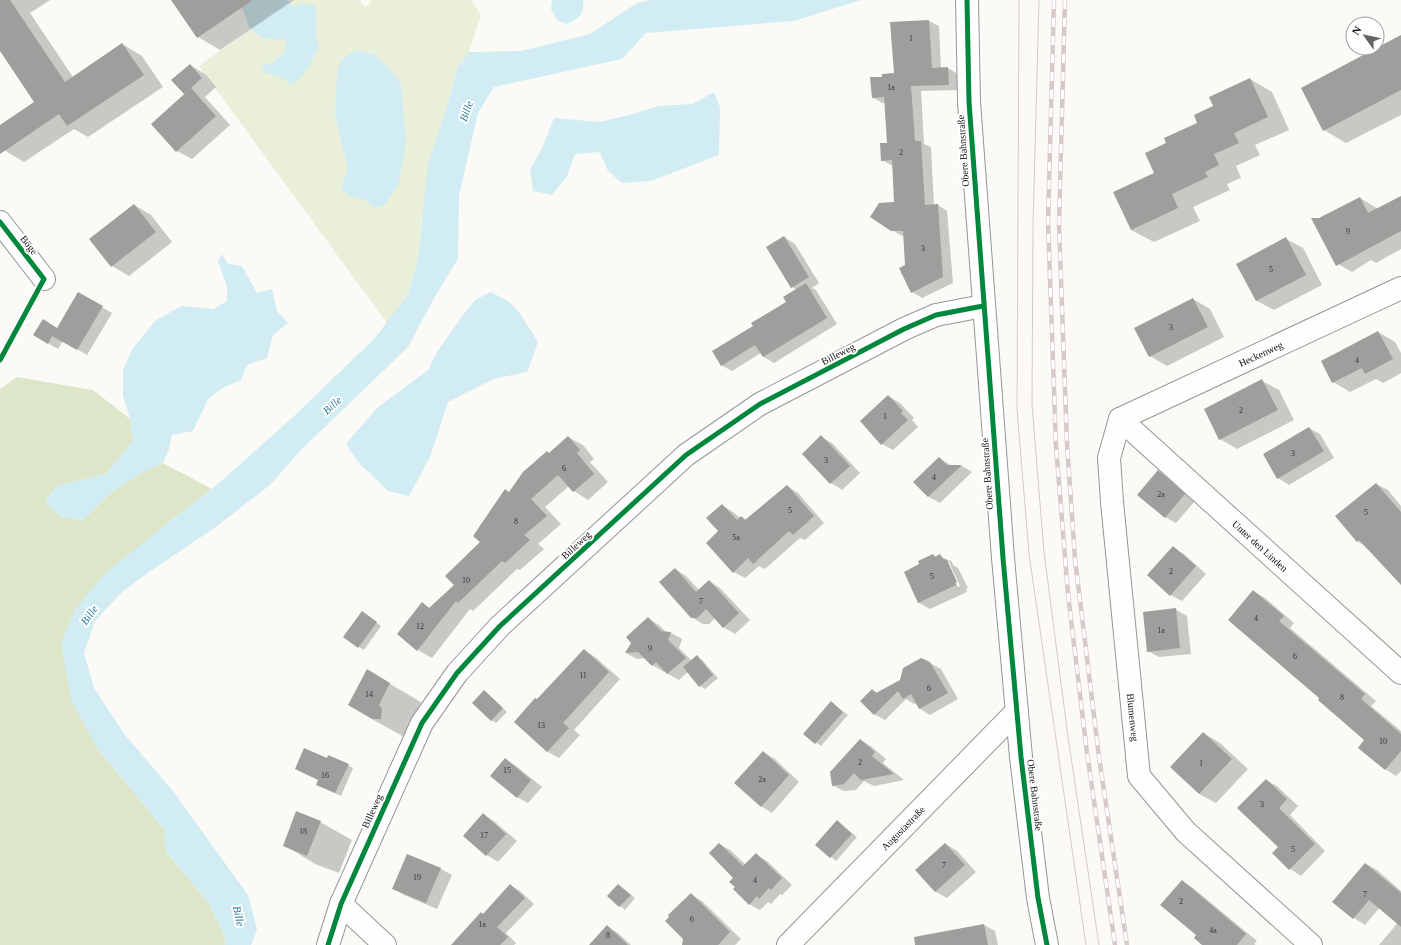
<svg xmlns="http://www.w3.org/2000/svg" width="1401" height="945" viewBox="0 0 1401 945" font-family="Georgia,serif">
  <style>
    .green { fill: #eaefd9 }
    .forest { fill: #dde6c8 }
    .water { fill: #d1edf3 }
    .shadow { fill: #0003; fill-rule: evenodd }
    .building { fill: #a09e9c }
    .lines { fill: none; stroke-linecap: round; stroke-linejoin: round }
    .minor-casing { stroke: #979695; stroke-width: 24 }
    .minor { stroke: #fffefe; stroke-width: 22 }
    .tram { stroke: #d7c8cb; stroke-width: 1 }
    .rail-casing { stroke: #d7c8cb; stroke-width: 4.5 }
    .rail { stroke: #fff; stroke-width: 3; stroke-dasharray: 9; stroke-linecap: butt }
    .cycleway-casing { stroke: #fff; stroke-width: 8 }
    .cycleway { stroke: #00873e; stroke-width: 5 }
    .labels { text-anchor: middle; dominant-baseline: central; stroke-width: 4; stroke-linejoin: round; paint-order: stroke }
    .number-label { font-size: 8px; fill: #353434 }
    .street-label { font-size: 10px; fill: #111; stroke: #fff }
    .water-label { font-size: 11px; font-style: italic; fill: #257b97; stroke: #fff }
  </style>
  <rect width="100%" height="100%" fill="#fcfaf7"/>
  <path class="green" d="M292,0H359L365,8L372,0H471L481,15L469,52L457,69L446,110L422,218L418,260L408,294L387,323L199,66Z"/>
  <path class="forest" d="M17,377L93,390L130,419L133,441L106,474L57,486L45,502L60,516L83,520L109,494L141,473L163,463L212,489L165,525L75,610L97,748L164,829L166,852L209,903L226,940L225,945H0V389Z"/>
  <path class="water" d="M253,0H287L293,7L302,4L316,5V37L319,48L304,74L293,85L278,76L265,73L261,66L274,62L284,53L286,40L261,38L249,27L242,7Z
    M552,0H583C585,14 580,18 567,24L557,20L551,9Z
    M652,0H861L794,21L646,33L622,59L494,87L478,113L459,196L458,259L434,298L408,347L302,449L270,485L213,529L146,574L121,593L95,621L84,653L94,688L125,735L173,791L248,895L257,929L251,945H225L226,940L209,903L166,852L164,829L97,748L71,700L61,642L75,610L104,574L165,525L212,489L293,417L375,338L408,294L418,260L428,163L446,110L457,69L469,52L521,51L590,34L637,3Z
    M357,50L375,55L388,67L401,84L406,142L399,182L385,205L375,208L365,200L348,195L341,188L348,169L335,116L337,72L342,59Z
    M714,92L720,107L719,155L651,181L622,183L608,171L600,152L575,154L567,176L552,195L533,191L530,170L542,148L554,118L600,122L629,115L658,106L692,104Z
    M222,254L228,264L242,266L257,293L272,289L277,311L288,323L273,335L267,358L247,365L241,380L223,388L208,399L193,431L172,435L169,449L163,463L141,473L109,494L83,520L60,516L45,502L57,486L106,474L133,441L130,419L123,396V370L133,348L156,320L182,306L213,309L227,301V287L218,261Z
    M491,292L508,301L519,312L538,342L527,372L493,379L448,402L430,457L409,496L388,491L358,462L346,444L377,408L428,370L437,352L463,315L475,300Z"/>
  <path class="shadow" d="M0,0H50L30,13L73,77L122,44L142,56L163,87L88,137L74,129L24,162L4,150L0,144V126L36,102L0,49Z
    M173,0H294L220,50L198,37Z
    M929,21L939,26L941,69L948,68L958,74L959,90L921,91L924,144L931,147L934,206L938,205L947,211L953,283L922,298L912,292L904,236H902L892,230L895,203L893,166L882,160L888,144L885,103H882L872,97L884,77L895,74Z
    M1401,37V115L1346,143L1324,130Z
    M190,65L205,74L216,87L205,97L230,125L192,159L177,151L185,94H184Z
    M1250,79L1272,92L1289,130L1255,145L1260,155L1236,166L1241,178L1227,184L1230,190L1193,207L1200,221L1154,242L1131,230L1167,144L1199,124L1214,107Z
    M1401,197V249L1376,263L1371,260L1352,272L1335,262L1319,219L1360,198L1378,209Z
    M134,205L151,215L172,242L129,276L112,266Z
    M784,237L795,244L819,283L812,288L816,290L837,324L774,363L764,357L761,353L732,371L721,365L754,326L787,302L797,290L792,287Z
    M1286,239L1303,248L1322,285L1274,310L1257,301L1238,264Z
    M78,293L112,313L87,355L63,341L58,349L34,335L57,329Z
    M1193,299L1210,309L1224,337L1167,366L1150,356Z
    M1378,332L1395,342L1401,353V373L1383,383L1376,379L1350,392L1333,382Z
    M1262,381L1279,390L1294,420L1237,449L1220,439L1205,410Z
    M888,396L900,403L914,418L912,420L918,427L893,450L882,444Z
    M1309,428L1320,434L1334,458L1289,485L1278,478Z
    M568,437L583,445L594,459L590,462L608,482L588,500L574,491L569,486L545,507L561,524L538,544L544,549L520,570L517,569L473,611L470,609L432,658L418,650L422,604L430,608L455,585L482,542L509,493Z
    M821,437L832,443L860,473L842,490L831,483L803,454Z
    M939,458L952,466H962L972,472L940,503L929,497L915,482Z
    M1158,472L1169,478L1195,501L1176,523L1165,517Z
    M1376,484L1388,490L1401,506V582L1367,547L1357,541Z
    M787,486L798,493L824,523L805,540L800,538L765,569L759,566L745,578L734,572L720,531L722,505L733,512L740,518L741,517L747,520Z
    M1173,548L1184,554L1206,574L1182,601L1171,595Z
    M933,555L937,557L940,556L952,562L953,565L958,568L968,588L966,589L967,592L930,609L919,603L905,572L921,565ZM947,562H949L960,586L958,587Z
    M675,569L686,576L700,591L709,581L720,588L750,620L735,634L723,627L715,618L709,624H703L691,617Z
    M1253,591L1265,598L1294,623L1290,628L1376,701L1371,706L1401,731V771L1396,776L1385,769L1366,740L1321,698Z
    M1175,609L1187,616L1191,654L1159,657L1148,651Z
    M367,615L381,626L364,650L359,647Z
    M648,618L659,625L666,632L671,633L682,639L679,648L692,661L697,657L702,660L718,678L705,689L700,686L688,672L679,680L668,674L665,670L664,672L652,665L646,658L637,659L626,653Z
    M584,650L595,657L620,679L574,730L580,735L559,758L548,752L515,722L538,700Z
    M930,663L941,669L958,699L930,715L920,709L917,703L914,704L906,699L885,720L874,714L872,690L878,693Z
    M368,671L421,702L404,737L372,719Z
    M484,692L489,695L507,712L496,723L491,720Z
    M831,703L848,715L821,746L805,734Z
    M1203,733L1220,743L1248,769L1216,803L1199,794Z
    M861,740L872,747L886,759L883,763L904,780L874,786L864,781L856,790L844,791L832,785Z
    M763,752L775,759L799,782L772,813L761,806Z
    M328,759L348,765L353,768L341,796L322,787Z
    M505,759L516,766L542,787L528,803L517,797Z
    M1266,780L1277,786L1298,806L1290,815L1325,851L1301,876L1290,869L1279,847Z
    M483,815L494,821L517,841L498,862L487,855L464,836Z
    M837,821L857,837L836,861L816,844Z
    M320,822L352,840L339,873L315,864L284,845Z
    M719,844L730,850L746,865L756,855L767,861L792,885L782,895L780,894L771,904L768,902L760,910L749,904L736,887L735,878Z
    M946,844L957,851L976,872L947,898L936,892L917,870Z
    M407,856L441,869L452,875L437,909L404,895L393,888Z
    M1366,864L1377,870L1401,891V901L1380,907L1365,925L1354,918L1334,901Z
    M1182,881L1193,888L1257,941L1254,944L1256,945H1204L1197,935Z
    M510,885L520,891L534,904L506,933L516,943L514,945H453L484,915Z
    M618,885L635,898L625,910L608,896Z
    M691,895L702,901L741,939L735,945H692Z
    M1401,919V945H1379Z
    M984,925L995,931L998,945H942Z
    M607,927L618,933L631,945H590Z"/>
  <path class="building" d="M0,0H10L65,82L122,43L144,75L67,126L59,114L0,154V125L34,102L0,51Z
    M171,0H253L197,38Z
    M929,20L932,68L948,67L949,85L911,86L915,141H921L925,205L938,204L943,277L911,293L899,268L905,265L903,231H891L870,217L879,203L894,202L892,160L881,161L880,143H887L884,97L872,98L870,77H882V74L894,73L890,22Z
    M1401,35V90L1323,131L1301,88Z
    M190,64L202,78L184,94L171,80Z
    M1250,78L1268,117L1234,133L1239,143L1214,154L1219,165L1205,172L1208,177L1172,194L1178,208L1131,230L1113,192L1154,173L1145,153L1166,143L1164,138L1197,123L1194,115L1213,106L1209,97Z
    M191,88L216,116L176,152L151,124Z
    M1401,196V231L1336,266L1311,218H1319L1360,197L1368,213Z
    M134,204L156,232L111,267L89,239Z
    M784,236L809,277L791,288L766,247Z
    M1286,237L1306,275L1256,301L1236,264Z
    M806,283L827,318L763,357L755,345L721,366L712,351L753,326L751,323L786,302L783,297Z
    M78,292L103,306L77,350L52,336L48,344L33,335L43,319L57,328Z
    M1193,298L1208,327L1149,357L1134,328Z
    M1378,331L1393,359L1365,374L1362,368L1332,383L1321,361Z
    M1262,379L1278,410L1219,440L1204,409Z
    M888,395L903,411L901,413L908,420L881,445L860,421Z
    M1309,427L1324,451L1277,479L1263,454Z
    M821,435L850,466L830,484L802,454Z
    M568,436L580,450L577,453L594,474L573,492L558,475L531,499L547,516L524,535L530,540L505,563L502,561L458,603L456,601L417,651L397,634L422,602L429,608L454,585L445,576L480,542L473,536L505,489L509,492L523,472L547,451L549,453Z
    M939,457L947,465H962L928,497L913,482Z
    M1158,470L1185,494L1165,518L1137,495Z
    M1376,483L1401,512V585L1359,540L1357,542L1335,516Z
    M787,485L814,516L793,535L789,531L753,564L748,558L733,573L706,543L718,531L706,518L722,504L737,520L741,516L745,520Z
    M1173,546L1196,566L1170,596L1147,575Z
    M933,554L935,557L940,554L943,559L947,560L957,582L955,583L956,585L918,603L904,572L919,564L918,561Z
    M675,568L696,592L709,580L739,613L723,628L706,609L697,618H691L659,582Z
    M1253,590L1284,616L1279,621L1365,694L1361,699L1401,734V751L1385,770L1358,748L1364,740L1318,700L1319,698L1228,620Z
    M1176,608L1180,648L1147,652L1143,612Z
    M362,611L377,622L358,648L343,637Z
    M648,617L661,631L671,632L668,640L686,658L667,674L656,662L652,666L638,652L625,653L631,643L626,637Z
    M584,649L609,672L563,723L569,728L547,752L514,722L535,698L537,699Z
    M697,655L713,675L699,687L683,667Z
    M921,658L930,662L948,693L919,709L911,694L903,699L898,691L874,715L860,701L872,689L876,693L900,680L903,668Z
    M367,669L390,683L379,705L382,709L381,719H372L348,705Z
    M484,690L503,708L491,721L472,703Z
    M831,701L843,712L815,744L803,734Z
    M1203,732L1232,759L1199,794L1170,767Z
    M860,739L875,752L872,756L894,774L861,780L854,773L844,784L832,786L830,772Z
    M304,748L327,758L328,755L349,764L335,793L316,785L318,780L295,769Z
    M763,751L789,775L761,807L734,783Z
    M505,758L531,780L517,798L490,776Z
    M1266,779L1287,799L1279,808L1315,844L1289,870L1272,853L1278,847L1237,808Z
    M296,811L321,821L307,856L283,846Z
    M483,813L506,834L486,856L463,836Z
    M837,820L852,834L830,858L815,845Z
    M719,843L743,866L756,853L782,878L771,890L769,888L759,899L757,896L749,905L733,889L735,887L729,882L733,878L709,853Z
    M945,843L965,865L935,892L915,870Z
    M407,854L441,868L426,903L392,889Z
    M1365,863L1401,893V927L1369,900L1353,919L1332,902Z
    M1182,880L1246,934L1237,945H1202L1194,938L1196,935L1160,905Z
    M510,884L525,898L497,927L508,937L500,945H451L481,912L483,914Z
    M618,884L631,895L619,907L607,896Z
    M691,893L730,932L718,945H682L683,939L665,921L669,917L668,915Z
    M984,924L988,945H915L914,937Z
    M607,925L628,945H589Z"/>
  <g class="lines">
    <g class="minor-casing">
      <g id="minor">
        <path d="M967,0L969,102L1003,558L1021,757L1038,898L1047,945"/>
        <path d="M0,222L44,279"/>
        <path id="s1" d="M1120,419L1109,458L1112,502L1139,776L1186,832L1311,945"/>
        <path id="s2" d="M1120,419L1401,673"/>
        <path id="s3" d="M1120,419L1401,288"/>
        <path d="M341,904L385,945"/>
        <path d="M328,945L341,904L422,723L457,673L500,626L686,455L760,404L904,329L936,315L983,306"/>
        <path id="s4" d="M788,945L1017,711"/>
      </g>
    </g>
    <use href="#minor" class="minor"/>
    <path class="tram" d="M1019,0L1017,410L1029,554L1086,945
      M1039,0L1033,225L1032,405L1044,552L1068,737L1099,945"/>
    <g class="rail-casing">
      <path id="rail" d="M1054,0L1048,222L1056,446L1068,594L1087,753L1115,945
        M1065,0L1059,225L1067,444L1075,559L1099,757L1127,945"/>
    </g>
    <use href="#rail" class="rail"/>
    <g class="cycleway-casing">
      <path id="cycleway" d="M967,0L969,102L1003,558L1021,757L1038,898L1047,945
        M0,222L44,279L0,360
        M328,945L341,904L422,723L457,673L500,626L686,455L760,404L904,329L936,315L983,306"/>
    </g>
    <use href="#cycleway" class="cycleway"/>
  </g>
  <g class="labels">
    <g class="number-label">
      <text x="911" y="38">1</text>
      <text x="891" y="87">1a</text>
      <text x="901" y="152">2</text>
      <text x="1348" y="231">9</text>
      <text x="923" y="248">3</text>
      <text x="1271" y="269">5</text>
      <text x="1171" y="327">3</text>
      <text x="1357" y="360">4</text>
      <text x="1241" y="410">2</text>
      <text x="885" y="416">1</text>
      <text x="1293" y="453">3</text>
      <text x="826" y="460">3</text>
      <text x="564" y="468">6</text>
      <text x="934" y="477">4</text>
      <text x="1161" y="494">2a</text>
      <text x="790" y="510">5</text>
      <text x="1366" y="512">5</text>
      <text x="516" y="521">8</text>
      <text x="736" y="537">5a</text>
      <text x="1171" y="571">2</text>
      <text x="932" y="576">5</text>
      <text x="466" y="580">10</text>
      <text x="701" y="601">7</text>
      <text x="1256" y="618">4</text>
      <text x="420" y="626">12</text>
      <text x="1161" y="630">1a</text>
      <text x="650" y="648">9</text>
      <text x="1295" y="656">6</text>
      <text x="583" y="675">11</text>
      <text x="929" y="688">6</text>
      <text x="369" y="694">14</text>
      <text x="1342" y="697">8</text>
      <text x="541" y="725">13</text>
      <text x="1383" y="741">10</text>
      <text x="860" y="762">2</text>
      <text x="1201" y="763">1</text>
      <text x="507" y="770">15</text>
      <text x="325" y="775">16</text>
      <text x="762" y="779">2a</text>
      <text x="1262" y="804">3</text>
      <text x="303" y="831">18</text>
      <text x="484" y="835">17</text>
      <text x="1293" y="849">5</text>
      <text x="944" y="865">7</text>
      <text x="417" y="877">19</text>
      <text x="755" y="880">4</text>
      <text x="1365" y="894">7</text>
      <text x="1181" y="901">2</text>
      <text x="692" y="919">6</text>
      <text x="482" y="924">1a</text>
      <text x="1213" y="930">4a</text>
      <text x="608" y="935">8</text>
    </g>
    <g class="street-label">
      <text transform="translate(963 151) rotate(-94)">Obere Bahnstraße</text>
      <text transform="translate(29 245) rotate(52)">Böge</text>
      <text stroke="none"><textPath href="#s3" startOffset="155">Heckenweg</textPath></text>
      <text transform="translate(838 354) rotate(-27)">Billeweg</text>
      <text transform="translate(987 474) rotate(-94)">Obere Bahnstraße</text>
      <text transform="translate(576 545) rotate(-43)">Billeweg</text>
      <text stroke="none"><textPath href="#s2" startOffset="189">Unter den Linden</textPath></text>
      <text stroke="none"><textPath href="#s1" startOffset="301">Blumenweg</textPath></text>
      <text transform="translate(1035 795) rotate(83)">Obere Bahnstraße</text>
      <text transform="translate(372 811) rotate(-66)">Billeweg</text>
      <text stroke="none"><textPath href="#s4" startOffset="164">Augustastraße</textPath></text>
    </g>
    <g class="water-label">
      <text transform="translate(466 111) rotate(-70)">Bille</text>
      <text transform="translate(332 405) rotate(-42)">Bille</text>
      <text transform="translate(89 615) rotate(-55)">Bille</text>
      <text transform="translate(239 916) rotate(78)">Bille</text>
    </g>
  </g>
  <g transform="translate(1365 36) rotate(303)"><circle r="19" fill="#ffffff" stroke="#a0a0a0"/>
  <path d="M0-3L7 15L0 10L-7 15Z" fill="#636362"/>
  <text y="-6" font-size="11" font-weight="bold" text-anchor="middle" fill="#111111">N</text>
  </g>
</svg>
